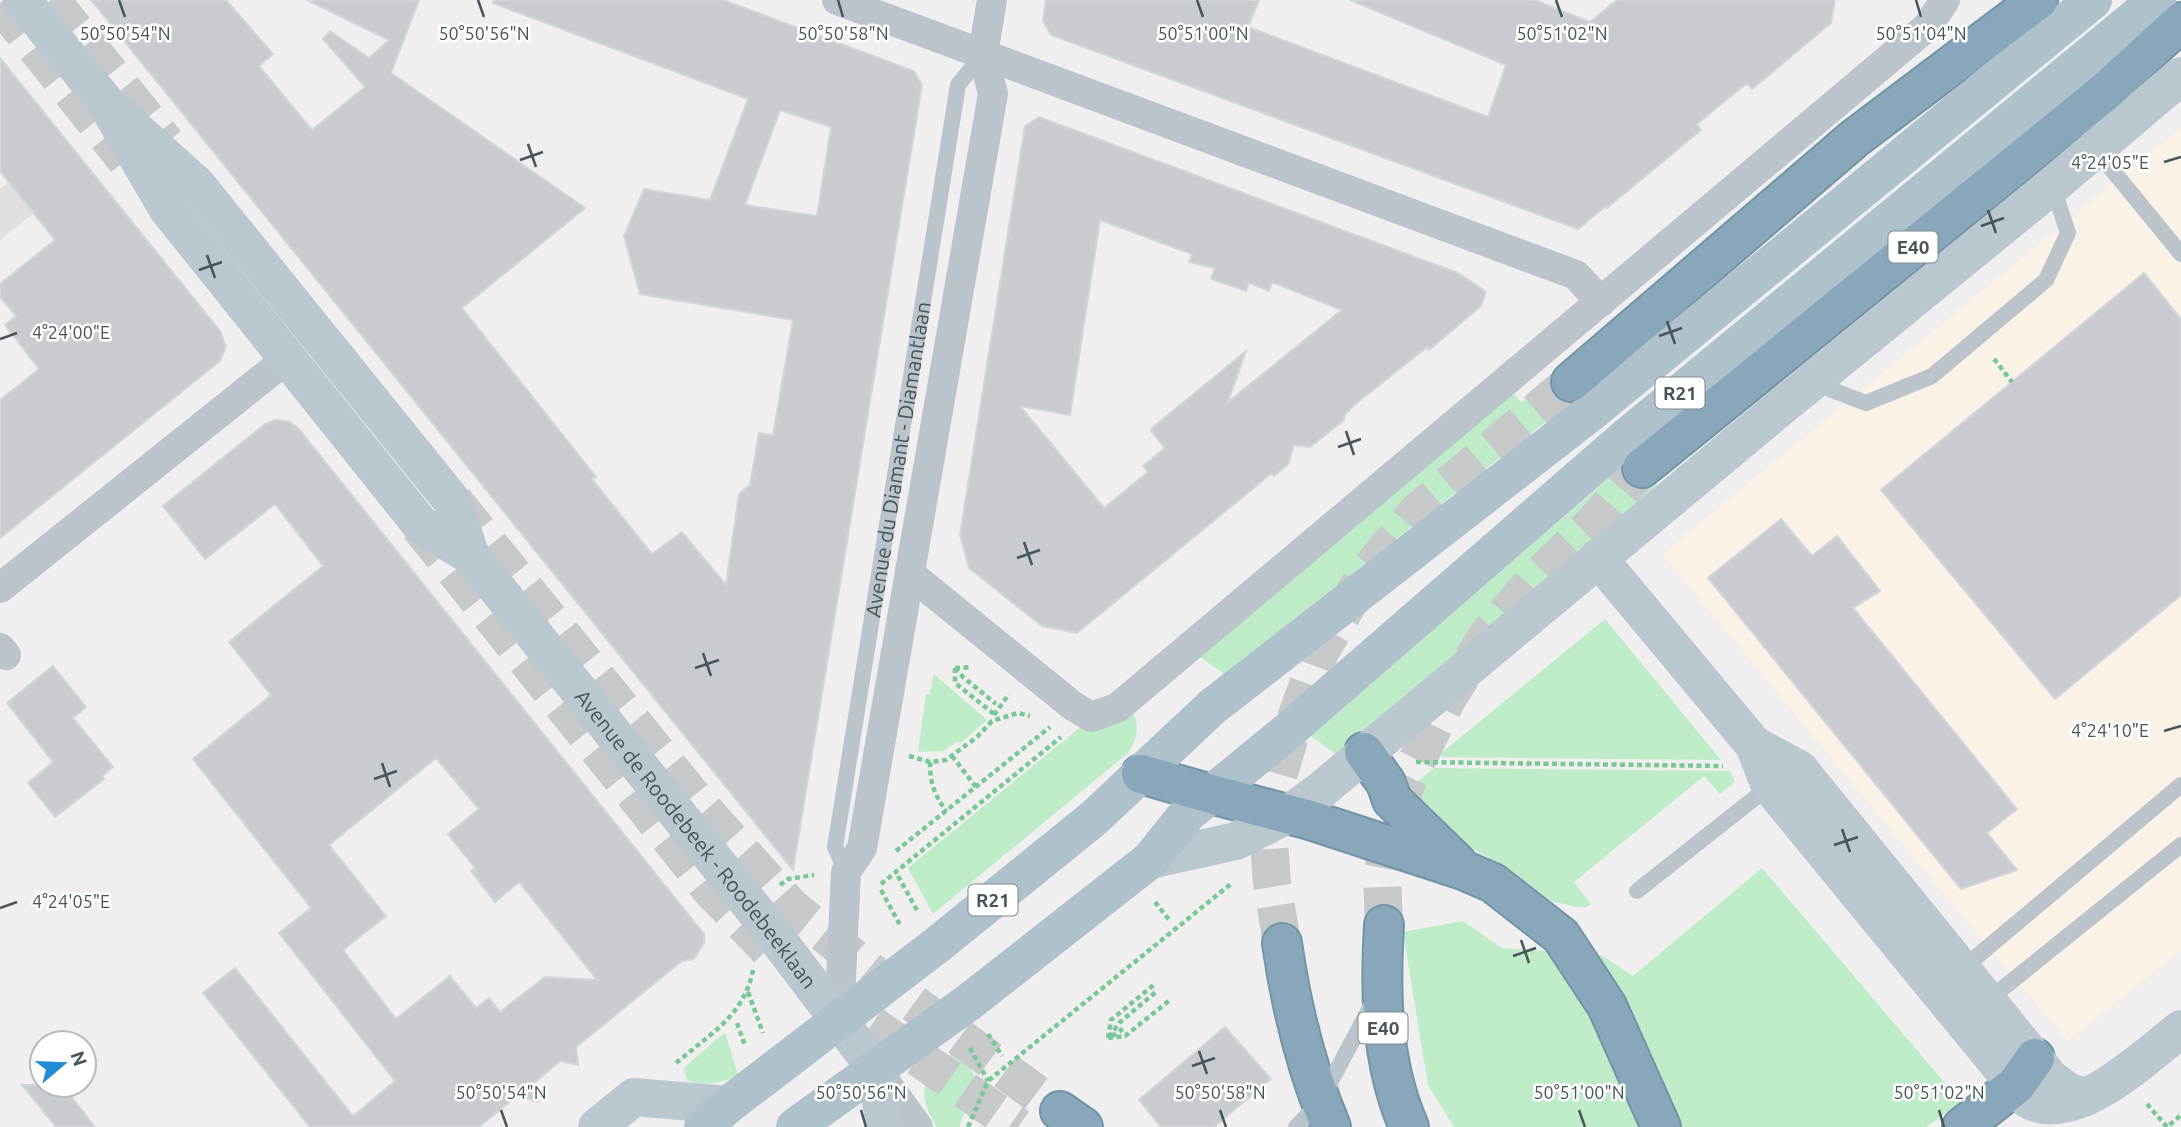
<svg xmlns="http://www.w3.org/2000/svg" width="2181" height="1127" viewBox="0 0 2181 1127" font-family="Ubuntu,sans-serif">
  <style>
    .commercial { fill: #fbf2e7 }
    .education { fill: #e1dfdf }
    .green { fill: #beecc9 }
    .building { fill: #c8ccd0; stroke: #d2d5d9; stroke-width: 2; fill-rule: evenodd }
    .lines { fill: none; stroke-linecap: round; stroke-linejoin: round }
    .highway-tunnel { stroke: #c6c8c9; stroke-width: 38; stroke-dasharray: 38 19; stroke-linecap: butt }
    .highway-casing { stroke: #7393a6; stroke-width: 42 }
    .path { stroke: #78c895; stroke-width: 4.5; stroke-dasharray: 5 3.5; stroke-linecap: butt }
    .lane { stroke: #bac4ca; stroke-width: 16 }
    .street { stroke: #bac4ca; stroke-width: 30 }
    .secondary { stroke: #bac7cf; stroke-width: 38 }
    .primary { stroke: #afc1cb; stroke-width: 38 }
    .highway { stroke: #88a7ba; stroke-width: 38 }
    .ticks { fill: none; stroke: #47545a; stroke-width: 2.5 }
    .labels { text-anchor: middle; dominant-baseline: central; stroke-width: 5; stroke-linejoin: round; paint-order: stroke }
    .shield { fill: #fff; stroke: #7e878c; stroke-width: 2 }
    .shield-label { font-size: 19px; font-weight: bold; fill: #47545a }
    .street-label { font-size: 21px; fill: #47545a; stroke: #fff }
    .ticks-label { font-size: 18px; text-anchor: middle; fill: #47545a; stroke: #fff; stroke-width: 5; stroke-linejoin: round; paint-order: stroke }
  </style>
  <rect width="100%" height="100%" fill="#f0eeee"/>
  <path class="commercial" d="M2181,127V951L2068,1041L1975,932L1662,554Z"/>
  <path class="education" d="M64,137L89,169L0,240V189Z"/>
  <path class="green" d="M1561,368L1581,394L1224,674L1196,654L1511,390L1521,402Z
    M1633,457L1661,490L1338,756L1311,736Z
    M1605,619L1721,760L1442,757L1440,754Z
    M934,674L987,720L961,743L958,741L943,751L918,752L926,694H930Z
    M1133,712C1140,726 1137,740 1128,753L933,914L908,868L1082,726Z
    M1434,768L1730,771L1735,782L1720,794L1704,776L1574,882L1591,904L1586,907H1576L1551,901L1511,870L1436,828L1405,792Z
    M1762,868L1961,1102L1926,1127H1454L1428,1085L1403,932L1463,921L1502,948L1601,955L1633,976Z
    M724,1033L726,1035L738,1075C722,1083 703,1087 687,1080L684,1071L686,1066Z
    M959,1047L977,1081L959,1127H937C911,1087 928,1073 959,1047Z"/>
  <path class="building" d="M91,0H226L273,54L259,66L312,130L365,87L323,39L330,31L369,58L389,40L307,0H419L391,73L585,208L462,308L596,477L592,479L652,554L682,532L726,585L739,494L750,485L759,433L773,435L793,320L640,294L624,236L644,189L710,200L748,99L493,3V0H723L914,71L922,85L793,870ZM780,110L831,127L817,216L745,205Z
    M1046,0H1259L1248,27L1488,117L1506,65L1350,0H1535L1590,22L1617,0H1835L1831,23L1752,89L1747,83L1697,124L1701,130L1607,208L1606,206L1578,229L1051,35L1043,21Z
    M0,58L220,331L226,347L220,361L0,538V400L39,369L5,325L16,316L0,297V284L55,240L0,171Z
    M1039,117L1458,273L1486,292L1481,306L1429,350L1427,347L1358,402L1345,414L1344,420L1310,447L1294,445L1288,464L1274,476L1272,473L1077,633L1042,626L969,568L960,535L1025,126ZM1100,220L1192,254L1189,262L1215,268L1211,279L1229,285L1246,291L1249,283L1269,291L1272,282L1342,310L1228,402L1246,351L1152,428L1151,431L1165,448L1143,466L1148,472L1104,508L1020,406L1070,415Z
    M2144,273L2181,319V595L2055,699L1881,490Z
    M275,420L288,421L298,428L704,934V943L694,959L682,961L576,1047L578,1065L560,1061L534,1083L538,1102L518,1095L479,1127H310L203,993L235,968L353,1116L395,1081L279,933L311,908L193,759L271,695L229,642L323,566L275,504L205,559L163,506L265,424ZM436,758L479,809L448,834L475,868L471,871L495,902L519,882L597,980L545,977L500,1012L489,998L476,1008L450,976L396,1019L343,950L386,916L329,845Z
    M1781,519L1812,556L1837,536L1880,591L1853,608L2017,809L1987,833L2017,870L1961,889L1708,578Z
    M53,666L86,707L73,718L113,767L102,776L104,779L55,817L28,783L53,762L7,703Z
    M1225,1027L1271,1079L1214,1127H1161L1139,1100Z
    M22,1085H62L95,1127H56Z"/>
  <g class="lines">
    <path class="highway-tunnel" d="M51,0L166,143
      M0,3L126,160
      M454,501L701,807L790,906L875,975L1060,1111
      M419,526L712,891L768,949
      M1384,925L1382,876L1391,829L1408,779L1447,699L1489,633L1536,579L1593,524L1642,468
      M1282,943L1272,883L1268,829L1275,787L1292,729L1320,652L1365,575L1417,512L1571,382
      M825,992L1018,1127"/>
    <g class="highway-casing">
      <path id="highway" d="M1571,382L1855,138L2038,0
        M1642,468L2106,91L2181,22
        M1364,752L1386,783L1392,800L1457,863
        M1141,774L1211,794L1310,820L1463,870L1493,883L1561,936L1607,1006L1661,1127
        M1384,925C1380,994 1381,1063 1409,1127
        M1282,943C1291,1006 1306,1068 1331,1127
        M1060,1111L1083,1127
        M1962,1127L2016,1085L2035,1058"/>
    </g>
    <path class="path" d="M1994,359L2012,382
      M955,668V683L994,714
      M955,668L971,667
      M955,668L963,677L996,704
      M994,715L1009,694
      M909,756L930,762L946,760L977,737L992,721L1018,713L1030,716
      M952,756L976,787
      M930,762C930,783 934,794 946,811
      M1416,762L1723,766
      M896,851L1050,727
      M898,876L918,912
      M881,884L1061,737
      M780,885L788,879L814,875
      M881,890L900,925
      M1155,902L1170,921
      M748,992L763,1033
      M737,1023L745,1046
      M988,1034L1002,1056
      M1112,1036L1123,1029
      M1109,1037L1119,1023L1157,991
      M1108,1038L1111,1020L1156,983
      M1108,1038L1125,1036L1170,1000
      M970,1048L988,1081
      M676,1063C710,1034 744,1016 753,970
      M2147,1104L2167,1127L2181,1115
      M968,1127L988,1081L1232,883"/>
    <g class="lane">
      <path d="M2095,149L2181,254"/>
      <path d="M1816,381L1832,390L1866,403L1932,376L2046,280L2068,233L2053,187"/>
      <path id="s1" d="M846,872L835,847L958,85L983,54"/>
      <path d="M1637,891L1770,786"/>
      <path d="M1962,969L2181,785"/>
      <path d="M1987,1001L2181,845"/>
      <path d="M1296,1127L1320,1102L1373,1002"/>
    </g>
    <path class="street" d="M837,0L1576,275L1601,302
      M910,574L1073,706L1091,717L1117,708L1928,26L1945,0
      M0,588L288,358
      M0,648L6,655
      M839,1020L846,872L862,848L993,94L983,54L992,0
      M878,1072L918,1127"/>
    <g class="secondary">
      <path d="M22,0L106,103L196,184L452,501L471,556"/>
      <path id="s2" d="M106,103L167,208L421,525L471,556L765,923L876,1069L885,1127"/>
      <path d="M1598,558L1754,745L1770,786L2027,1099C2074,1127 2146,1056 2181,1029"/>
      <path d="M1754,745L1799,769L2050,1078L2069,1092L2086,1097"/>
      <path d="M1150,860L1236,841L1287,815L1320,791L1770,416L2053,185L2181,76"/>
      <path d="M597,1127L634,1097L728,1105"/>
    </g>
    <path class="primary" d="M703,1127L728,1105L937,945L1094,818L1212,707L1590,413L2093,0
      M795,1127L969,1002L1150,860L1188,813L1288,731L1623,440L2157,0"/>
    <use href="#highway" class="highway"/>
  </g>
  <path class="ticks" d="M119,0L125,17M478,0L484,17M838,0L843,17M1197,0L1203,17M1556,0L1562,17M1916,0L1921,17M528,144L536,167M520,160L543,152M2164,162L2181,157M1988,210L1996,233M1981,226L2004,218M207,255L215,278M199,270L222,262M1667,321L1675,344M1659,336L1682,328M0,339L17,333M1346,431L1354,455M1338,447L1361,439M1024,542L1032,565M1017,558L1040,550M703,653L711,676M695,668L719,660M2164,731L2181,726M382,763L390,787M374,779L397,771M1842,829L1850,852M1834,845L1858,837M0,908L17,902M1521,940L1529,963M1513,956L1536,948M1199,1051L1207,1074M1192,1066L1215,1058M501,1110L507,1127M861,1110L866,1127M1220,1110L1226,1127M1579,1110L1585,1127M1939,1110L1944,1127"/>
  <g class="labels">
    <g class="shield">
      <rect x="1888.5" y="231.5" width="49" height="31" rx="5"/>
      <rect x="1655.5" y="377.5" width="49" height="31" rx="5"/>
      <rect x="968.5" y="884.5" width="49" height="31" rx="5"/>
      <rect x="1358.5" y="1012.5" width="49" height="31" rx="5"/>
    </g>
    <g class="shield-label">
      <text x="1913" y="247">E40</text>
      <text x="1680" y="393">R21</text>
      <text x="993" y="900">R21</text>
      <text x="1383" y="1028">E40</text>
    </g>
    <g class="street-label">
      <text stroke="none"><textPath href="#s1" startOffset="420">Avenue du Diamant - Diamantlaan</textPath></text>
      <text stroke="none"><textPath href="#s2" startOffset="948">Avenue de Roodebeek - Roodebeeklaan</textPath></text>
    </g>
  </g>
  <g class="ticks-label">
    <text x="1921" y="40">50°51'04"N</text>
    <text x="125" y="40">50°50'54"N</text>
    <text x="484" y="40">50°50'56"N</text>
    <text x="843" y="40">50°50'58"N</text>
    <text x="1203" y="40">50°51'00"N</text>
    <text x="1562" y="40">50°51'02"N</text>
    <text x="2110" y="169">4°24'05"E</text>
    <text x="71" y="339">4°24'00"E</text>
    <text x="2110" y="737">4°24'10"E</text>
    <text x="71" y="908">4°24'05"E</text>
    <text x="501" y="1099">50°50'54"N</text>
    <text x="861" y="1099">50°50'56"N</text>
    <text x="1220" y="1099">50°50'58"N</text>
    <text x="1579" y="1099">50°51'00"N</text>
    <text x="1939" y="1099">50°51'02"N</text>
  </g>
  <g transform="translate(63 1064) rotate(71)"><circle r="33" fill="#ffffff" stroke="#b5bbbd" stroke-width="2"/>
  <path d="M0-5L12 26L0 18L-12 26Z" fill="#238bd5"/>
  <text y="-10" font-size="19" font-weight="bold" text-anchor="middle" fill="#47545a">N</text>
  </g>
</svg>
